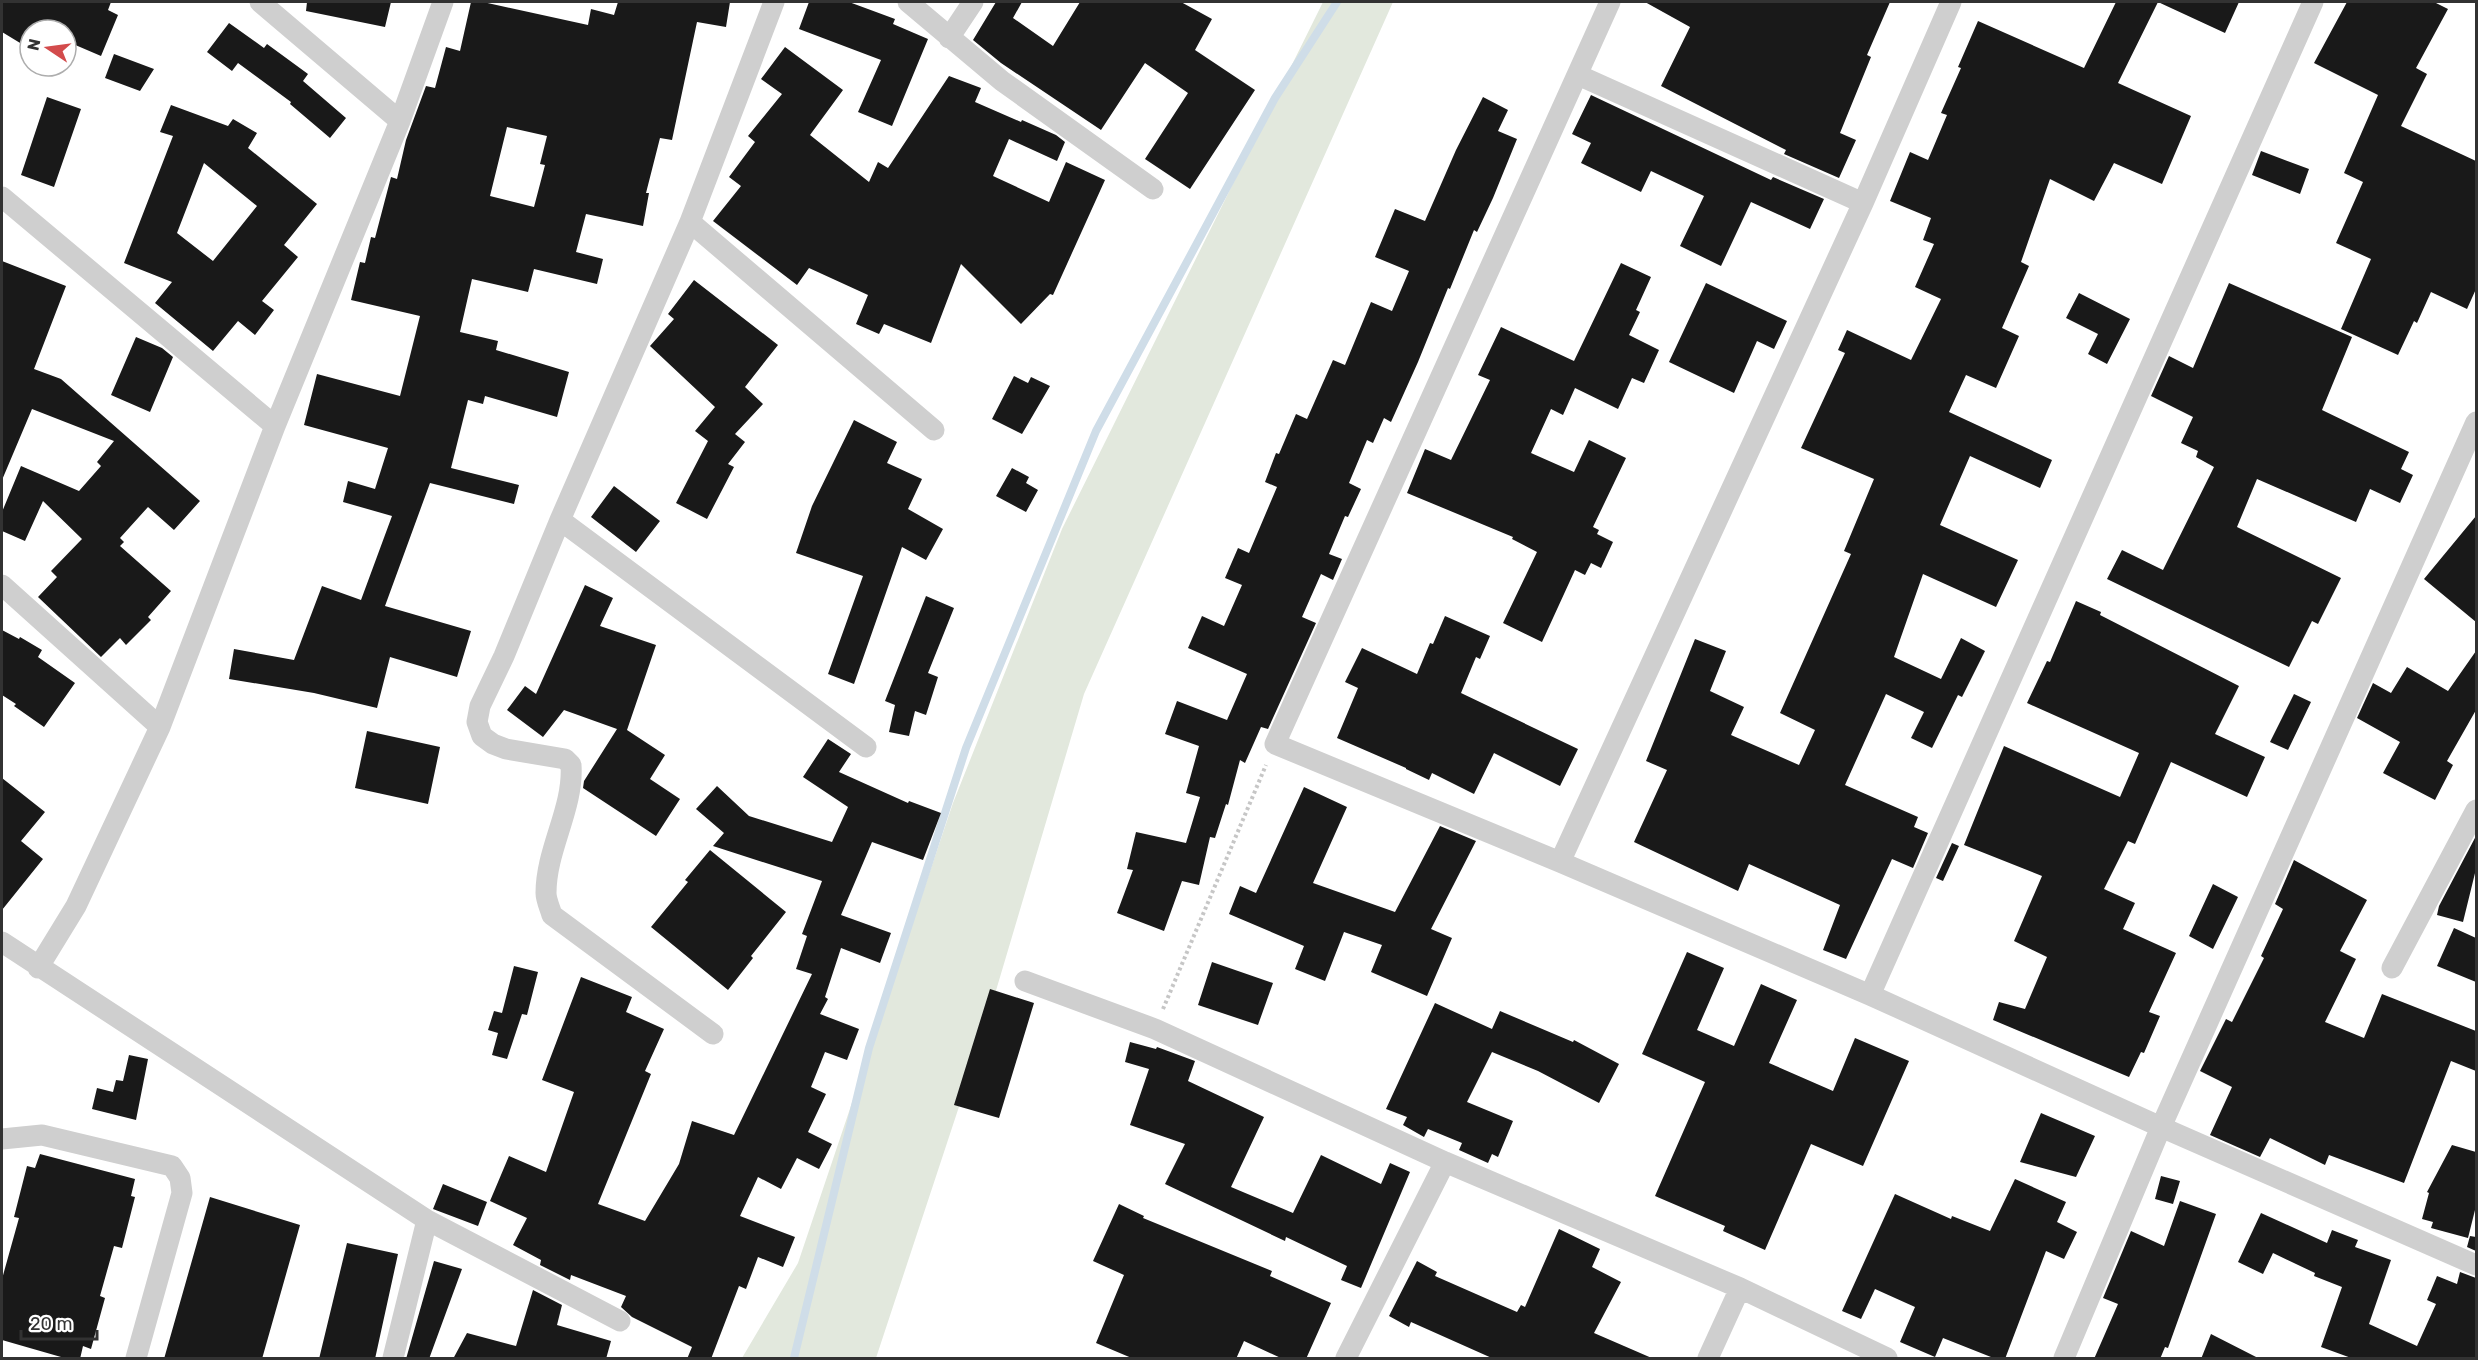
<svg xmlns="http://www.w3.org/2000/svg" width="2478" height="1360" viewBox="0 0 2478 1360" font-family="Rubik,sans-serif">
  <style>
    .green { fill: #e2e8dd }
    .lines { fill: none; stroke-linecap: round; stroke-linejoin: round }
    .stream { stroke: #cfdde8; stroke-width: 8 }
    .building { fill: #191919; fill-rule: evenodd }
    .path { stroke: #c6c6c6; stroke-width: 4; stroke-dasharray: 3 3; stroke-linecap: butt }
    .minor { stroke: #cfcfcf; stroke-width: 21 }
  </style>
  <rect width="100%" height="100%" fill="#fff"/>
  <path class="green" d="M1323,2H1393L1084,694L984,1031L876,1358H742L798,1263L953,803L1062,529Z"/>
  <g class="lines">
    <path class="stream" d="M794,1358L869,1048L966,748L1096,431L1275,98L1337,2"/>
  </g>
  <path class="building" d="M2,2H111L108,10L118,15L101,56L66,41V30H39L30,26V49L2,32Z
    M307,2H391L385,27L306,11Z
    M471,2H483L588,25L591,9L614,15L618,2H730L726,27L697,22L672,140L660,138L646,193H649L643,226L586,214L576,252L603,259L597,284L534,269L528,292L472,279L460,332L498,341L496,350L569,372L557,417L485,396L483,404L468,400L451,468L519,485L514,504L430,483L385,606L471,631L457,677L390,657L377,708L314,693L229,679L234,649L294,660L322,586L361,600L392,516L343,502L348,481L375,489L388,448L304,425L317,374L400,396L420,316L351,300L360,262L365,263L371,237L375,238L391,177L397,179L406,140L426,86L435,88L446,47L460,51ZM507,127L547,136L540,164L545,165L534,207L490,196Z
    M809,2H849L895,19L893,24L928,39L892,126L858,112L881,60L799,29Z
    M996,2H1022L1013,18L1053,46L1080,2H1181L1212,19L1195,50L1255,90L1190,189L1145,159L1188,93L1145,63L1101,130L1001,63L973,40Z
    M1645,2H1890L1867,55L1871,57L1840,133L1856,140L1839,178L1784,154L1786,150L1661,86L1690,27Z
    M2116,2H2158L2118,83L2191,116L2162,184L2114,163L2094,201L2050,179L2021,262L2029,266L2002,328L2019,336L1996,388L1966,375L1949,412L2052,460L2040,488L1970,456L1940,525L2018,560L1996,607L1923,574L1894,657L1941,679L1961,638L1985,651L1962,697L1958,695L1932,748L1911,738L1924,712L1886,694L1845,785L1918,817L1914,827L1928,833L1913,868L1892,859L1846,959L1823,950L1840,905L1749,864L1738,891L1634,842L1667,770L1646,761L1695,639L1726,651L1710,691L1744,707L1731,735L1799,765L1815,730L1780,713L1851,554L1844,551L1874,479L1801,448L1845,353L1838,350L1847,330L1911,360L1941,299L1915,287L1934,244L1923,240L1931,218L1890,201L1910,152L1928,160L1947,115L1941,113L1961,68L1958,67L1978,21L2084,68Z
    M2158,2H2239L2225,33Z
    M2347,2H2434L2448,9L2416,68L2427,74L2401,126L2476,161V289L2467,309L2431,292L2417,323L2414,321L2398,355L2341,329L2371,259L2336,243L2363,182L2344,173L2378,95L2314,63Z
    M229,23L264,48L267,44L308,74L303,81L346,118L330,138L290,104L291,102L238,63L232,71L207,52Z
    M785,47L843,90L810,135L869,182L878,162L888,168L949,76L981,88L975,102L1021,122L1022,120L1056,135L1065,142L1057,161L1009,139L993,176L1049,202L1066,162L1105,180L1053,295L1050,294L1021,324L961,264L931,343L884,324L879,334L856,324L868,295L809,268L797,285L713,221L741,186L729,177L755,142L748,136L782,94L761,79Z
    M114,54L154,69L140,91L105,78Z
    M1591,95L1771,180L1773,177L1824,199L1810,229L1751,202L1721,266L1680,246L1704,196L1651,171L1641,192L1581,163L1591,143L1572,134Z
    M47,97L81,109L54,187L21,175Z
    M1483,97L1508,110L1498,131L1517,139L1493,198L1477,232L1474,230L1450,289L1448,288L1418,362L1391,422L1384,418L1373,443L1367,440L1349,483L1361,489L1348,517L1345,516L1329,554L1342,559L1333,580L1321,574L1302,617L1316,623L1268,729L1261,727L1245,763L1240,760L1228,805L1226,804L1215,838L1210,837L1199,885L1182,881L1164,931L1117,913L1133,870L1127,869L1136,832L1186,843L1200,797L1186,793L1199,746L1165,734L1177,701L1227,720L1247,674L1188,648L1202,616L1224,626L1242,585L1225,578L1238,548L1249,553L1277,487L1265,482L1276,453L1279,454L1296,414L1307,419L1333,360L1345,365L1371,302L1392,311L1409,271L1375,257L1395,209L1425,221L1456,150Z
    M171,105L228,126L233,119L257,133L248,148L317,204L284,245L298,257L262,301L274,310L255,335L238,321L213,351L155,303L172,282L124,263L173,136L160,132ZM204,163L257,206L213,261L177,233Z
    M2261,151L2309,169L2300,194L2252,175Z
    M2,261L66,286L34,369L61,379L200,501L174,530L148,507L120,538L124,542L120,546L171,591L148,617L151,620L126,645L120,638L101,657L38,597L57,577L51,571L82,539L43,501L25,541L2,531V512L21,466L79,491L101,466L97,462L114,441L32,409L2,480Z
    M1621,263L1651,277L1636,310L1640,312L1629,335L1659,350L1644,383L1632,378L1618,409L1575,388L1563,415L1551,409L1531,453L1574,472L1589,440L1626,458L1593,527L1599,530L1597,534L1613,542L1601,568L1591,563L1585,575L1575,570L1542,642L1503,623L1537,552L1512,539L1513,537L1407,493L1425,449L1451,460L1490,380L1478,375L1501,327L1574,361Z
    M694,280L778,345L745,387L763,404L735,434L745,442L728,464L734,467L707,519L676,503L708,441L695,431L715,407L650,346L674,319L668,314Z
    M1706,283L1787,321L1774,349L1757,341L1734,393L1669,362Z
    M2229,283L2352,337L2322,410L2409,452L2401,469L2413,475L2400,503L2370,489L2356,522L2257,479L2237,527L2341,578L2318,624L2312,621L2289,667L2107,579L2122,550L2163,570L2214,467L2196,457L2198,451L2181,443L2193,417L2151,396L2169,356L2193,368Z
    M2079,293L2130,319L2107,364L2088,354L2098,334L2066,318Z
    M136,337L162,348L173,357L150,412L111,395Z
    M1014,376L1028,383L1031,377L1050,386L1022,434L992,419Z
    M854,420L897,442L887,463L922,479L908,509L943,529L926,560L902,547L854,684L828,674L863,576L796,553L812,506Z
    M1012,468L1029,477L1026,483L1038,490L1026,512L996,496Z
    M614,486L660,521L636,552L591,517Z
    M2476,516V622L2424,579Z
    M585,585L613,598L600,626L656,645L627,730L665,755L650,779L680,799L656,836L583,788L584,781L617,729L564,710L543,737L507,710L525,686L536,694Z
    M926,596L954,608L928,673L938,677L926,715L915,711L909,736L889,732L895,705L885,701Z
    M2076,601L2101,612L2100,615L2239,686L2215,734L2265,757L2247,797L2171,762L2135,844L2128,841L2104,889L2135,903L2123,929L2176,953L2149,1012L2160,1016L2144,1053L2141,1052L2129,1077L1993,1020L1999,1002L2025,1009L2047,957L2014,941L2042,876L1964,845L2004,746L2120,797L2139,753L2027,703L2047,661L2050,662Z
    M1445,616L1490,636L1480,659L1476,657L1461,693L1578,749L1560,786L1494,753L1474,794L1432,773L1429,780L1406,769V768L1337,738L1358,688L1345,682L1362,648L1417,674L1430,643L1433,644Z
    M2,630L19,639L20,637L42,650L38,657L75,683L44,727L14,706L16,704L2,695Z
    M2476,651V710L2447,761L2453,765L2435,800L2383,773L2400,742L2357,718L2373,683L2391,693L2407,667L2448,691Z
    M2294,694L2311,702L2288,750L2270,742Z
    M367,731L440,747L428,804L355,788Z
    M828,739L851,754L839,772L908,803L909,801L941,813L923,860L872,842L841,915L891,933L880,963L841,948L825,997L828,999L820,1014L859,1029L847,1060L825,1052L811,1087L826,1094L808,1132L832,1144L819,1169L797,1158L781,1189L758,1177L740,1216L795,1237L783,1267L758,1257L746,1289L739,1286L711,1359H687L692,1347L632,1317L621,1307L626,1296L571,1275L570,1280L540,1265L541,1260L513,1245L527,1218L490,1201L509,1156L546,1172L574,1092L542,1080L581,977L632,997L626,1012L664,1029L645,1071L651,1074L598,1204L645,1221L679,1164L692,1121L734,1135L812,974L796,969L807,936L802,934L822,881L713,846L724,833L696,809L717,786L749,816L832,842L848,807L803,777Z
    M2,778L45,812L21,841L43,859L2,910Z
    M1304,787L1347,807L1313,883L1395,912L1440,826L1476,841L1431,929L1452,938L1427,996L1371,972L1382,945L1344,932L1325,981L1295,969L1304,946L1229,914L1240,886L1256,893Z
    M2476,836V869L2463,922L2437,915L2439,906Z
    M1952,843L1959,846L1943,881L1936,878Z
    M710,850L786,912L751,956L753,958L728,990L651,927L688,882L685,880Z
    M2294,860L2367,900L2340,951L2356,959L2325,1022L2364,1038L2382,994L2476,1031V1071L2451,1061L2404,1183L2329,1155L2325,1165L2270,1138L2260,1157L2210,1135L2232,1087L2200,1071L2226,1019L2232,1022L2264,958L2261,956L2283,909L2275,904Z
    M2213,884L2238,897L2213,949L2189,936Z
    M2454,928L2476,938V982L2437,966Z
    M1687,952L1724,968L1697,1030L1734,1046L1761,984L1797,1000L1769,1063L1833,1091L1855,1038L1909,1061L1863,1166L1811,1144L1765,1250L1723,1231L1725,1226L1655,1196L1705,1082L1642,1054Z
    M1212,962L1273,983L1258,1025L1198,1005Z
    M514,966L538,972L527,1015L522,1014L507,1059L492,1055L498,1033L488,1030L494,1011L502,1013Z
    M990,989L1034,1003L999,1118L954,1105Z
    M1435,1003L1492,1029L1500,1011L1573,1042L1574,1040L1619,1064L1599,1103L1538,1071L1492,1052L1467,1102L1513,1121L1498,1157L1492,1154L1488,1163L1459,1150L1462,1143L1428,1129L1424,1137L1403,1125L1407,1117L1386,1109Z
    M1130,1042L1156,1049L1157,1047L1195,1061L1188,1081L1264,1117L1231,1187L1293,1213L1321,1155L1381,1184L1390,1163L1410,1172L1361,1288L1341,1280L1347,1266L1286,1237L1285,1241L1165,1184L1185,1144L1130,1125L1149,1069L1125,1062Z
    M129,1055L148,1059L136,1120L92,1109L97,1088L113,1092L116,1080L123,1081Z
    M2041,1113L2095,1136L2076,1177L2020,1162Z
    M2452,1145L2476,1152V1206L2468,1238L2431,1228L2433,1222L2422,1219L2429,1193L2427,1192Z
    M40,1154L135,1179L131,1196L135,1197L122,1248L114,1246L100,1296L105,1298L91,1349L83,1346L80,1359H68L2,1340V1279L19,1218L14,1217L27,1166L35,1168Z
    M2161,1176L2180,1181L2173,1204L2155,1199Z
    M2015,1179L2066,1202L2057,1222L2077,1232L2064,1259L2046,1251L2005,1359H1996L1943,1338L1935,1357L1900,1342L1915,1307L1875,1289L1861,1319L1842,1311L1895,1194L1951,1219L1952,1216L1990,1231Z
    M443,1184L487,1202L478,1226L433,1209Z
    M210,1197L300,1225L262,1359H164Z
    M2180,1201L2216,1214L2168,1348L2165,1347L2160,1359H2094L2118,1304L2103,1298L2131,1231L2164,1246Z
    M1119,1204L1144,1216L1143,1218L1272,1271L1270,1276L1331,1303L1306,1359H1283L1244,1341L1236,1359H1134L1096,1343L1124,1275L1093,1261Z
    M2261,1213L2327,1243L2332,1230L2358,1240L2355,1247L2391,1260L2369,1324L2417,1346L2436,1304L2427,1300L2437,1276L2457,1284L2460,1272L2476,1278V1359H2354L2321,1347L2342,1287L2314,1276L2315,1273L2273,1253L2263,1274L2238,1262Z
    M1559,1229L1600,1249L1592,1267L1621,1282L1594,1333L1654,1359H1494L1411,1322L1409,1327L1389,1316L1417,1261L1437,1272L1435,1276L1517,1312L1521,1305L1525,1307Z
    M2470,1236L2476,1237V1251L2467,1247Z
    M347,1243L398,1254L375,1359H319Z
    M434,1261L462,1269L429,1359H406Z
    M533,1290L562,1305L557,1325L611,1341L606,1359H453L467,1333L516,1346Z
    M2211,1334L2260,1359H2201Z"/>
  <g class="lines">
    <path class="path" d="M1163,1009L1266,765"/>
    <path class="minor" d="M260,2L400,121
      M908,2L1002,81L1153,189
      M1610,2L1275,744L1560,862L1870,995L2161,1127L2476,1265
      M949,38L973,2
      M1578,75L1863,203
      M2,197L275,426
      M690,222L934,430
      M560,520L866,747
      M2,585L160,727
      M1560,862L1863,203L1951,2
      M2,942L427,1220L620,1321
      M38,968L76,906L160,727L275,426L400,121L443,2
      M2392,968L2476,810
      M1025,981L1155,1029L1445,1162L1740,1288L1887,1358
      M1870,995L2313,2
      M713,1034L552,915C550,908 546,900 546,893C546,849 574,808 571,765L565,759L506,749L493,744L482,736L477,722L480,706L504,656L560,520L690,222L774,2
      M2,1139L42,1135L172,1166L180,1178L182,1193L136,1358
      M393,1358L427,1220
      M1346,1358L1445,1162
      M1708,1358L1740,1288
      M2064,1358L2161,1127L2476,422"/>
  </g>
  <rect width="2478" height="1360" fill="none" stroke="#323232" stroke-width="6"/>
  <g transform="translate(48 48) rotate(283)"><circle r="28" fill="#ffffff" stroke="#adadad" stroke-width="1.5"/>
  <path d="M0-4.5L10 22L0 15L-10 22Z" fill="#d34b4c"/>
  <text y="-9" font-size="16" font-weight="bold" text-anchor="middle" fill="#323232">N</text>
  </g>
  <path d="M21 1330v9h76v-9" fill="none" stroke="#323232" stroke-width="3"/>
  <text x="30" y="1330" font-size="18" fill="#323232" stroke="#ffffff" stroke-width="4.5" paint-order="stroke">20 m</text>
</svg>
